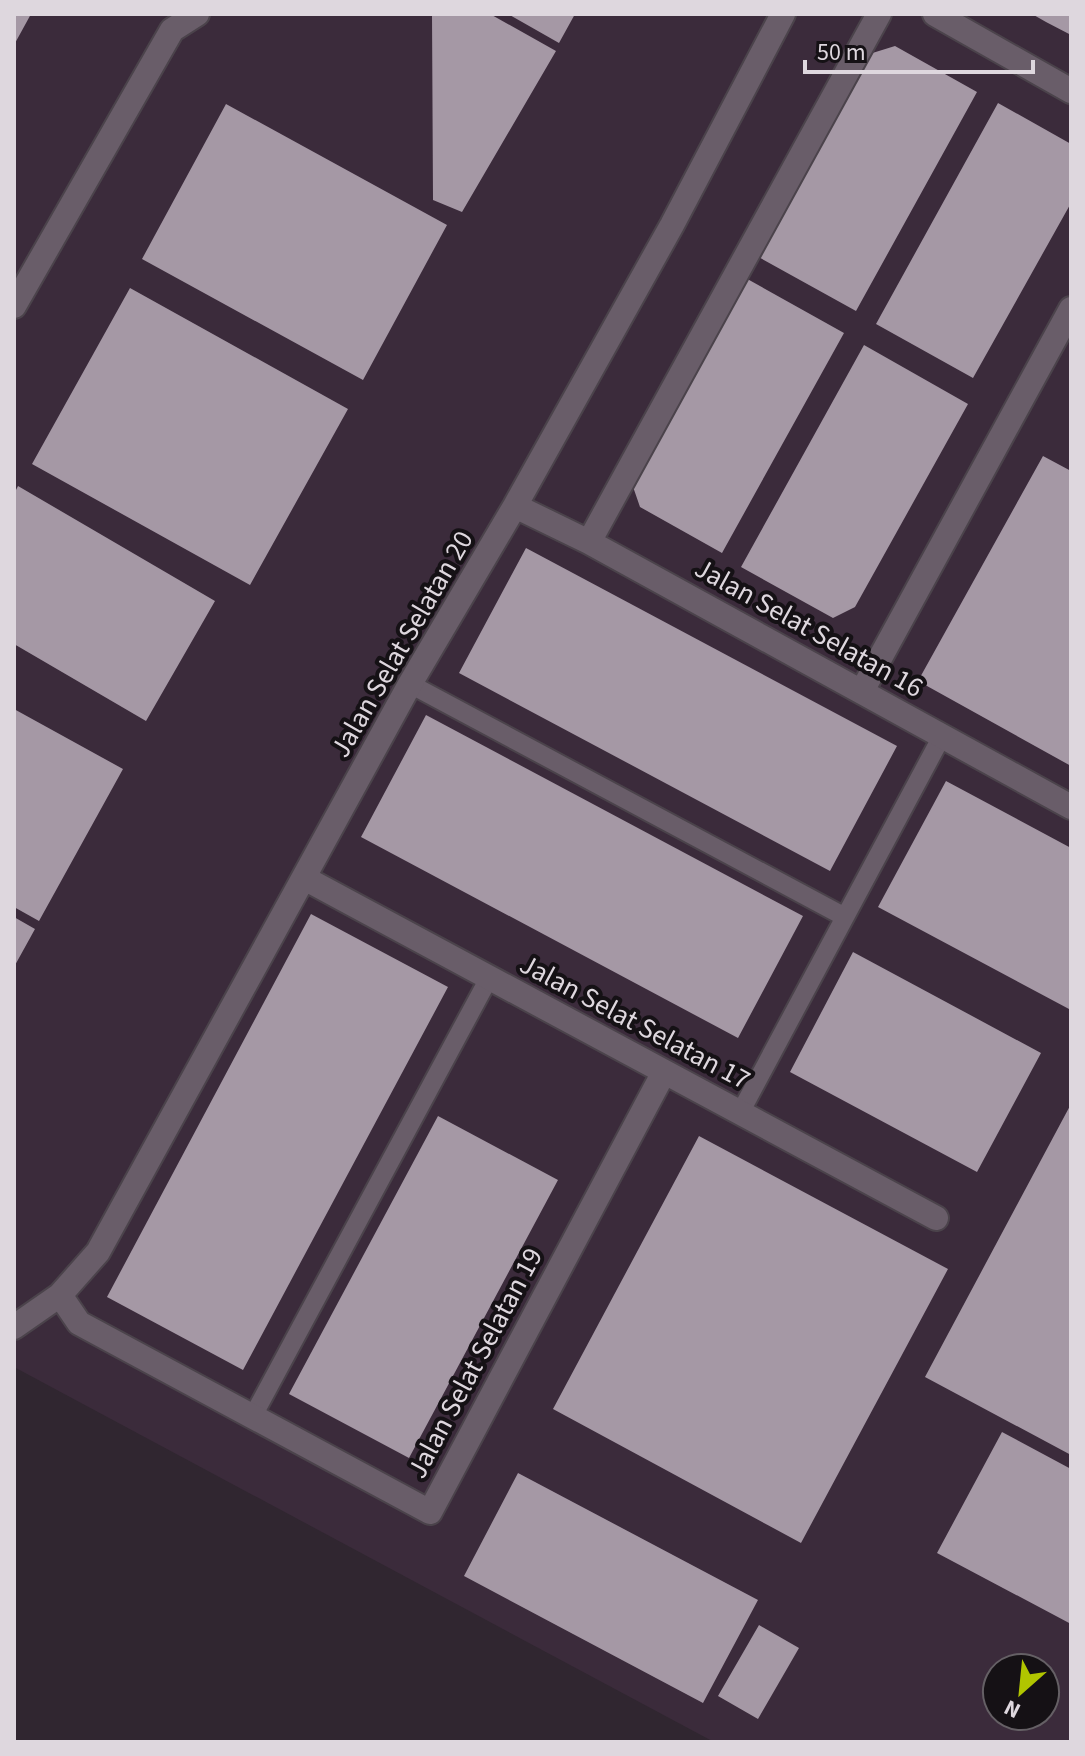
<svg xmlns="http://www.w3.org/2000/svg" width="1085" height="1756" viewBox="0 0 1085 1756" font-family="'Source Sans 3',sans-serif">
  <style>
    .built { fill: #3b2b3b; fill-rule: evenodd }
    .building { fill: #a598a5 }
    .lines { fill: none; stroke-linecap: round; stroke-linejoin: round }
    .service-casing { stroke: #4b434b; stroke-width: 22 }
    .minor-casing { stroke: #4b434b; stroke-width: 28 }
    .service { stroke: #695d69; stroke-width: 18 }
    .minor { stroke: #695d69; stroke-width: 24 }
    .labels { text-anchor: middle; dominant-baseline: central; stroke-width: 8; stroke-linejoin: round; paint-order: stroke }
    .street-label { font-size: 28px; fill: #ded7de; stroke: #151115 }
  </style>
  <rect width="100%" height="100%" fill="#302630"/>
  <path class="built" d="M14,14H1071V1742H714L14,1367ZM997,1668H1045V1716H997Z"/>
  <path class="building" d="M14,14H31L14,45Z
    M490,14L556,51L462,212L433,200L432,15Z
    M508,14H575L559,43Z
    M1032,14H1071V35L1046,22Z
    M895,46L977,92L856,311L755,255L866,55Z
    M998,103L1071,144V203L973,378L876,324Z
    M226,104L447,225L363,380L142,259Z
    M742,276L844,333L722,553L640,507L630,478Z
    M130,288L348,409L250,585L32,464Z
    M864,345L968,404L855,607L833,618L741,567Z
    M1043,456L1071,471V766L918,681Z
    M18,486L215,601L146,721L14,644V494Z
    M526,548L897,746L830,871L459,673Z
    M14,709L123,769L39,921L14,907Z
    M426,715L803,916L738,1038L361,837Z
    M946,781L1071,848L1069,1009L878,907Z
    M311,914L448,987L243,1370L107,1297Z
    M14,917L35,929L14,967Z
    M853,952L1041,1053L977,1172L790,1072Z
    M1071,1104V1455L925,1377Z
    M438,1116L558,1180L409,1458L289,1394Z
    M699,1136L948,1269L801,1543L553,1409Z
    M1002,1432L1071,1469V1624L937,1553Z
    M518,1473L758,1600L703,1703L464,1576Z
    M759,1625L799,1648L758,1719L718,1696Z"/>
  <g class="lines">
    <g class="service-casing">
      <path id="service" d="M410,684L845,917L942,736
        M740,1113L845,917
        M253,1416L489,978"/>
    </g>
    <g class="minor-casing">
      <path id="minor" d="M935,14L1071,91
        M14,306L172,30L197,14
        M515,506L589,542L1071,807
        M589,542L879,14
        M862,691L1071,309
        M306,879L936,1218
        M60,1295L79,1323L430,1512L664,1072
        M14,1327L60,1295L98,1252L410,684L515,506L672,225L783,14"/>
    </g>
    <use href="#service" class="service"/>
    <use href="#minor" class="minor"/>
  </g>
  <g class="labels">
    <g class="street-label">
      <text transform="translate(809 628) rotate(29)">Jalan Selat Selatan 16</text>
      <text transform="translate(402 644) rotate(-60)">Jalan Selat Selatan 20</text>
      <text transform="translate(635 1022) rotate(28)">Jalan Selat Selatan 17</text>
      <text transform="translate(475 1363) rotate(-62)">Jalan Selat Selatan 19</text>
    </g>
  </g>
  <rect width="1085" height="1756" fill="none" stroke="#ded7de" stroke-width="32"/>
  <g transform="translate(1021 1692) rotate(207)"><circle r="38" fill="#151115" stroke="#656065" stroke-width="2"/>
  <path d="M0-6L14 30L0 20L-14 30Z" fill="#b1c500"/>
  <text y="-12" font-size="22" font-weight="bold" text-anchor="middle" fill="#ded7de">N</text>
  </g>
  <path d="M805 60v12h228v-12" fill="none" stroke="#ded7de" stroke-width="4"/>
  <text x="817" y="60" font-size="24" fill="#ded7de" stroke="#151115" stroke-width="6" paint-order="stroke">50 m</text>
</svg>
